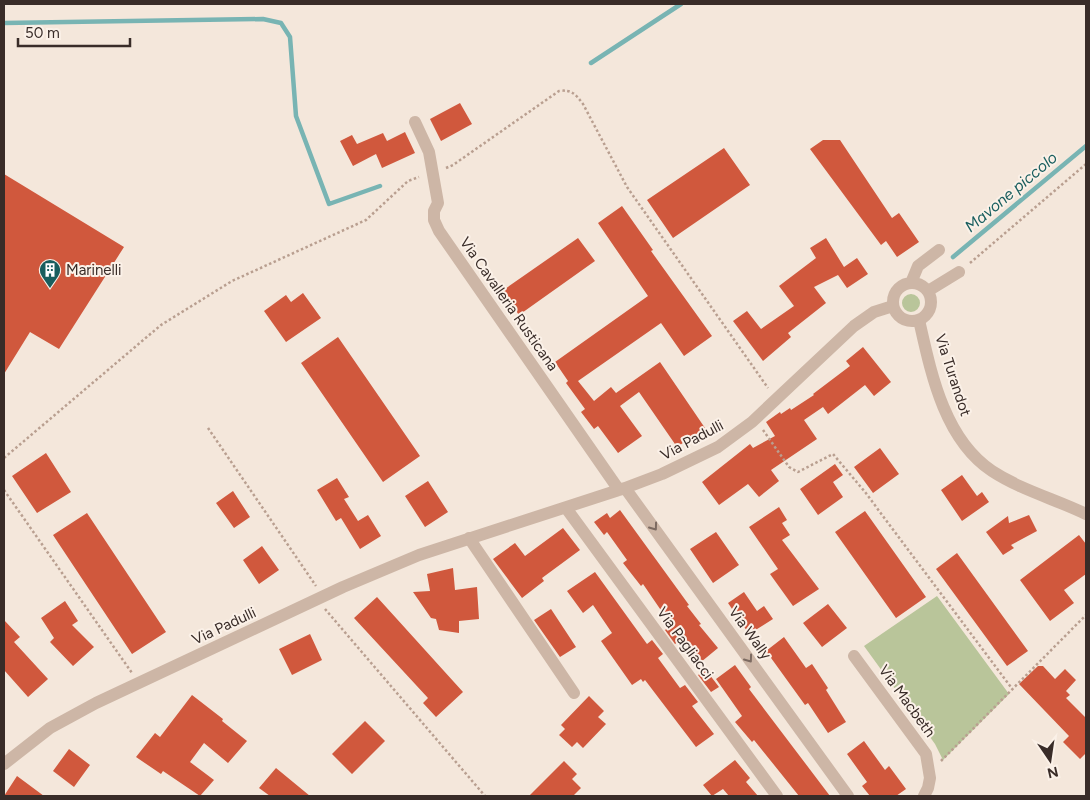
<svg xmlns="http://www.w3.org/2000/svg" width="1090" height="800" viewBox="0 0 1090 800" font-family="Figtree,sans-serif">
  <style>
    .green { fill: #b9c59a }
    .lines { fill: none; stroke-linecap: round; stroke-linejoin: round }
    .stream { stroke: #78b4b3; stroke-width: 4.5 }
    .building { fill: #d0583d }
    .path { stroke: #b99f90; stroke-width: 2.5; stroke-dasharray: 2.5 2.5; stroke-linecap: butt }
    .minor { stroke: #cdb6a6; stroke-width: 12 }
    .oneway { stroke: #7c6a61 }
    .labels { text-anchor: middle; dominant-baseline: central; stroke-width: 4; stroke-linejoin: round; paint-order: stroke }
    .poi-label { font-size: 15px; fill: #392c28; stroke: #fbf1e8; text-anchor: start }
    .street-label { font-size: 15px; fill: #392c28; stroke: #fbf1e8 }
    .water-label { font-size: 16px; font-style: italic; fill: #195e5e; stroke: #fbf1e8 }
  </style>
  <rect width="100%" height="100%" fill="#f4e7db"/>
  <path class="green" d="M902 303a9 9 0 1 1 18 0a9 9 0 1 1-18 0Z
    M937,596L1009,694L943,760L935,744L864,646Z"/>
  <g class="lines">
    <path class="stream" d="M4,23L263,19L281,23L290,37L296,116L329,204L380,186
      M591,63L681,4
      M953,257L1086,146"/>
  </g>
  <path class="building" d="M460,103L472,124L441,141L430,119Z
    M405,132L415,153L382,168L376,154L353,166L340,141L352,135L357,144L383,133L387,141Z
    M823,140H840L892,218L899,213L919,242L897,257L886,241L881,245L810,149Z
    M724,148L750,185L673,238L647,200Z
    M4,174L124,247L59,349L30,332L4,374Z
    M622,206L653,250L651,251L712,336L684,356L661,323L578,381L594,401L611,387L616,393L660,362L705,428L677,447L639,392L620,406L642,436L618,453L598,426L594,429L581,412L585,409L566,383L568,381L555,362L648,296L598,223Z
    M578,238L595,261L519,315L502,291Z
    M826,238L844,267L857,258L868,274L847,288L838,275L814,287L826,303L788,333L791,337L763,361L733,321L747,311L761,329L794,306L779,286L816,258L810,248Z
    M303,293L321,318L286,342L264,311L286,295L291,302Z
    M338,337L420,456L383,482L301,363Z
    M863,347L891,382L874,396L865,385L828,414L823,407L804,420L817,439L771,470L779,481L759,497L748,484L719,505L702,482L750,444L753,448L775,436L766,422L780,412L781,414L790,408L791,410L814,395L813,394L850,366L846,361Z
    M880,448L899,474L873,493L854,467Z
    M46,453L71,492L37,513L12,476Z
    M835,464L843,475L833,482L843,497L818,515L800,489Z
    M962,475L977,496L982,492L989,502L962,521L941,490Z
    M337,478L349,497L344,499L358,521L368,515L381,536L360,549L341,518L336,521L317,490Z
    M428,481L448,512L425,527L405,496Z
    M233,491L250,517L234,528L216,503Z
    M779,507L787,520L782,523L790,535L782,540L819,589L793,606L770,574L778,569L749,527Z
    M620,510L689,605L687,606L701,624L699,625L718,648L701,662L682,639L675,644L665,630L671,625L643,584L641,586L623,563L627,560L607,532L604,535L594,522L607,513L610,518Z
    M865,511L926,597L896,618L835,532Z
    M87,513L166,632L132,654L53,535Z
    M1029,515L1037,531L1011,545L1014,548L1003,555L986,532L1008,516L1009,523Z
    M563,528L580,550L542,578L544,581L522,598L493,559L515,543L525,556Z
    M716,532L739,565L713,583L690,549Z
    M1079,535L1086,544V574L1064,590L1074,603L1050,621L1020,580Z
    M262,546L279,570L259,584L243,560Z
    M957,553L1028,651L1007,666L936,569Z
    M453,568L455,590L477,587L479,619L459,621V633L439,630L436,619L431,618L413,592L430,591L427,574Z
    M595,572L647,644L652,640L663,654L658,658L680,688L685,685L698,702L692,706L714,734L696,747L645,680L643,682L641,679L632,685L601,641L612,633L593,605L583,613L567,591Z
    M744,592L757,611L764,606L773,619L749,634L728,603Z
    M377,597L463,692L436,717L423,703L428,698L354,618Z
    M65,601L78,621L72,625L94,647L73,666L50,642L54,638L41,618Z
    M828,604L847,628L822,647L803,623Z
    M551,609L576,647L560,657L534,620Z
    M4,620L20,637L14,642L48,679L28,697L4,670Z
    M310,634L322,660L292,675L279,649Z
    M784,637L806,668L812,664L828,688L826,690L846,722L828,733L808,703L805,705L766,651Z
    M735,665L751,687L749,689L830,796H799L754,740L752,742L735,722L742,716L716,679Z
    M1038,666H1043L1055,679L1065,669L1076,680L1066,691L1070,695L1066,698L1086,718V753L1080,759L1063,742L1069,736L1019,684Z
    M706,670L719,687L711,692L698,675Z
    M192,695L223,719L222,721L247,741L228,763L204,743L190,762L214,780L200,796L163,771L161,774L136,757L155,733L160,737Z
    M589,696L604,711L598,717L606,724L583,748L577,742L572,747L559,735L565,729L561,725Z
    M365,721L385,741L352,774L332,754Z
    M864,741L885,770L889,766L906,789L896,796H870L862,786L867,782L847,754Z
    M69,749L90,765L74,787L53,771Z
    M735,760L750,778L746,782L758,796H729L723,789L712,796L703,785Z
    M564,761L577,774L572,779L581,788L573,796H529Z
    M276,768L310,796H270L259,788Z
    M17,776L44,796H4Z"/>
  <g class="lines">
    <path class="path" d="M446,168L453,165L559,91C572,89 576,95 583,104L627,187L768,388
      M970,263L1086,164
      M208,428L316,586
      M763,430L789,467L798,472L833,454L865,492L1013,690
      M4,458L161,325L232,281L366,220L408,181L419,177
      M4,490L132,673
      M325,609L485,796
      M941,761L1086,615"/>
    <path class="minor" d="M415,122L429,152L438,203L434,211V220L439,231L619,490
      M893 302a19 19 0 1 1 38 0a19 19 0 1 1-38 0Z
      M911,283L918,266L939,250
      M928,291L959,272
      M919,320C931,373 944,439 992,471C1021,490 1055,499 1086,514
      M625,488L848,796
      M566,508L777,796
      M469,538L574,693
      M854,656L926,754L930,778L928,788L924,796
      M4,764L50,728L96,703L343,587L419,555L625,488L662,474L718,447L752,422L854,326L874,312L893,306"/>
  </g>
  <defs><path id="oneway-chevron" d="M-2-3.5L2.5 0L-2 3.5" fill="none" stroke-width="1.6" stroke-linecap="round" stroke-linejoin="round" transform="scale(1.25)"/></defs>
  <g class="oneway">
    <use href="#oneway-chevron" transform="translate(654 527) rotate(54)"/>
    <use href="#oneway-chevron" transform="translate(749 659) rotate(54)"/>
  </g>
  <defs>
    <g id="building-pin" transform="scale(1.125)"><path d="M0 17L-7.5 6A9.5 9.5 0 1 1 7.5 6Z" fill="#195e5e" stroke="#fbf1e8"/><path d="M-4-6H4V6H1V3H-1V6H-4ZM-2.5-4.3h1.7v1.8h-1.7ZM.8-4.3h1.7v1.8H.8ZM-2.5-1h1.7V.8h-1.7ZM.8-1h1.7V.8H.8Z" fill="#fff"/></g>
  </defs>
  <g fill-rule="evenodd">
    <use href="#building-pin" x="50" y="270"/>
  </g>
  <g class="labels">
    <g class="poi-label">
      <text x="66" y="270">Marinelli</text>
    </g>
    <g class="street-label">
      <text transform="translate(509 304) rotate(55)">Via Cavalleria Rusticana</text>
      <text transform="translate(953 375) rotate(72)">Via Turandot</text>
      <text transform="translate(692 440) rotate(-28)">Via Padulli</text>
      <text transform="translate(224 626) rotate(-25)">Via Padulli</text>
      <text transform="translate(750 633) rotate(54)">Via Wally</text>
      <text transform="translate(685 643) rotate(54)">Via Pagliacci</text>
      <text transform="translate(907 701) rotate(54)">Via Macbeth</text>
    </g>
    <g class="water-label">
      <text transform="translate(1011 192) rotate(-40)">Mavone piccolo</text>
    </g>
  </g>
  <rect width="1090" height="800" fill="none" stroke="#392c28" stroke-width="10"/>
  <g transform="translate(1050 760) rotate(167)" stroke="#fbf1e8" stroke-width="4" paint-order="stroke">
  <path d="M0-4L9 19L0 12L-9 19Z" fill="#392c28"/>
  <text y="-8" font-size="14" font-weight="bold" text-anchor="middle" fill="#392c28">N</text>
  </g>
  <path d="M18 38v8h112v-8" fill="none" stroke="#392c28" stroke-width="2.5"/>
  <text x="25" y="38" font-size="15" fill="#392c28" stroke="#fbf1e8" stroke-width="4" paint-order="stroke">50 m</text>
</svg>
